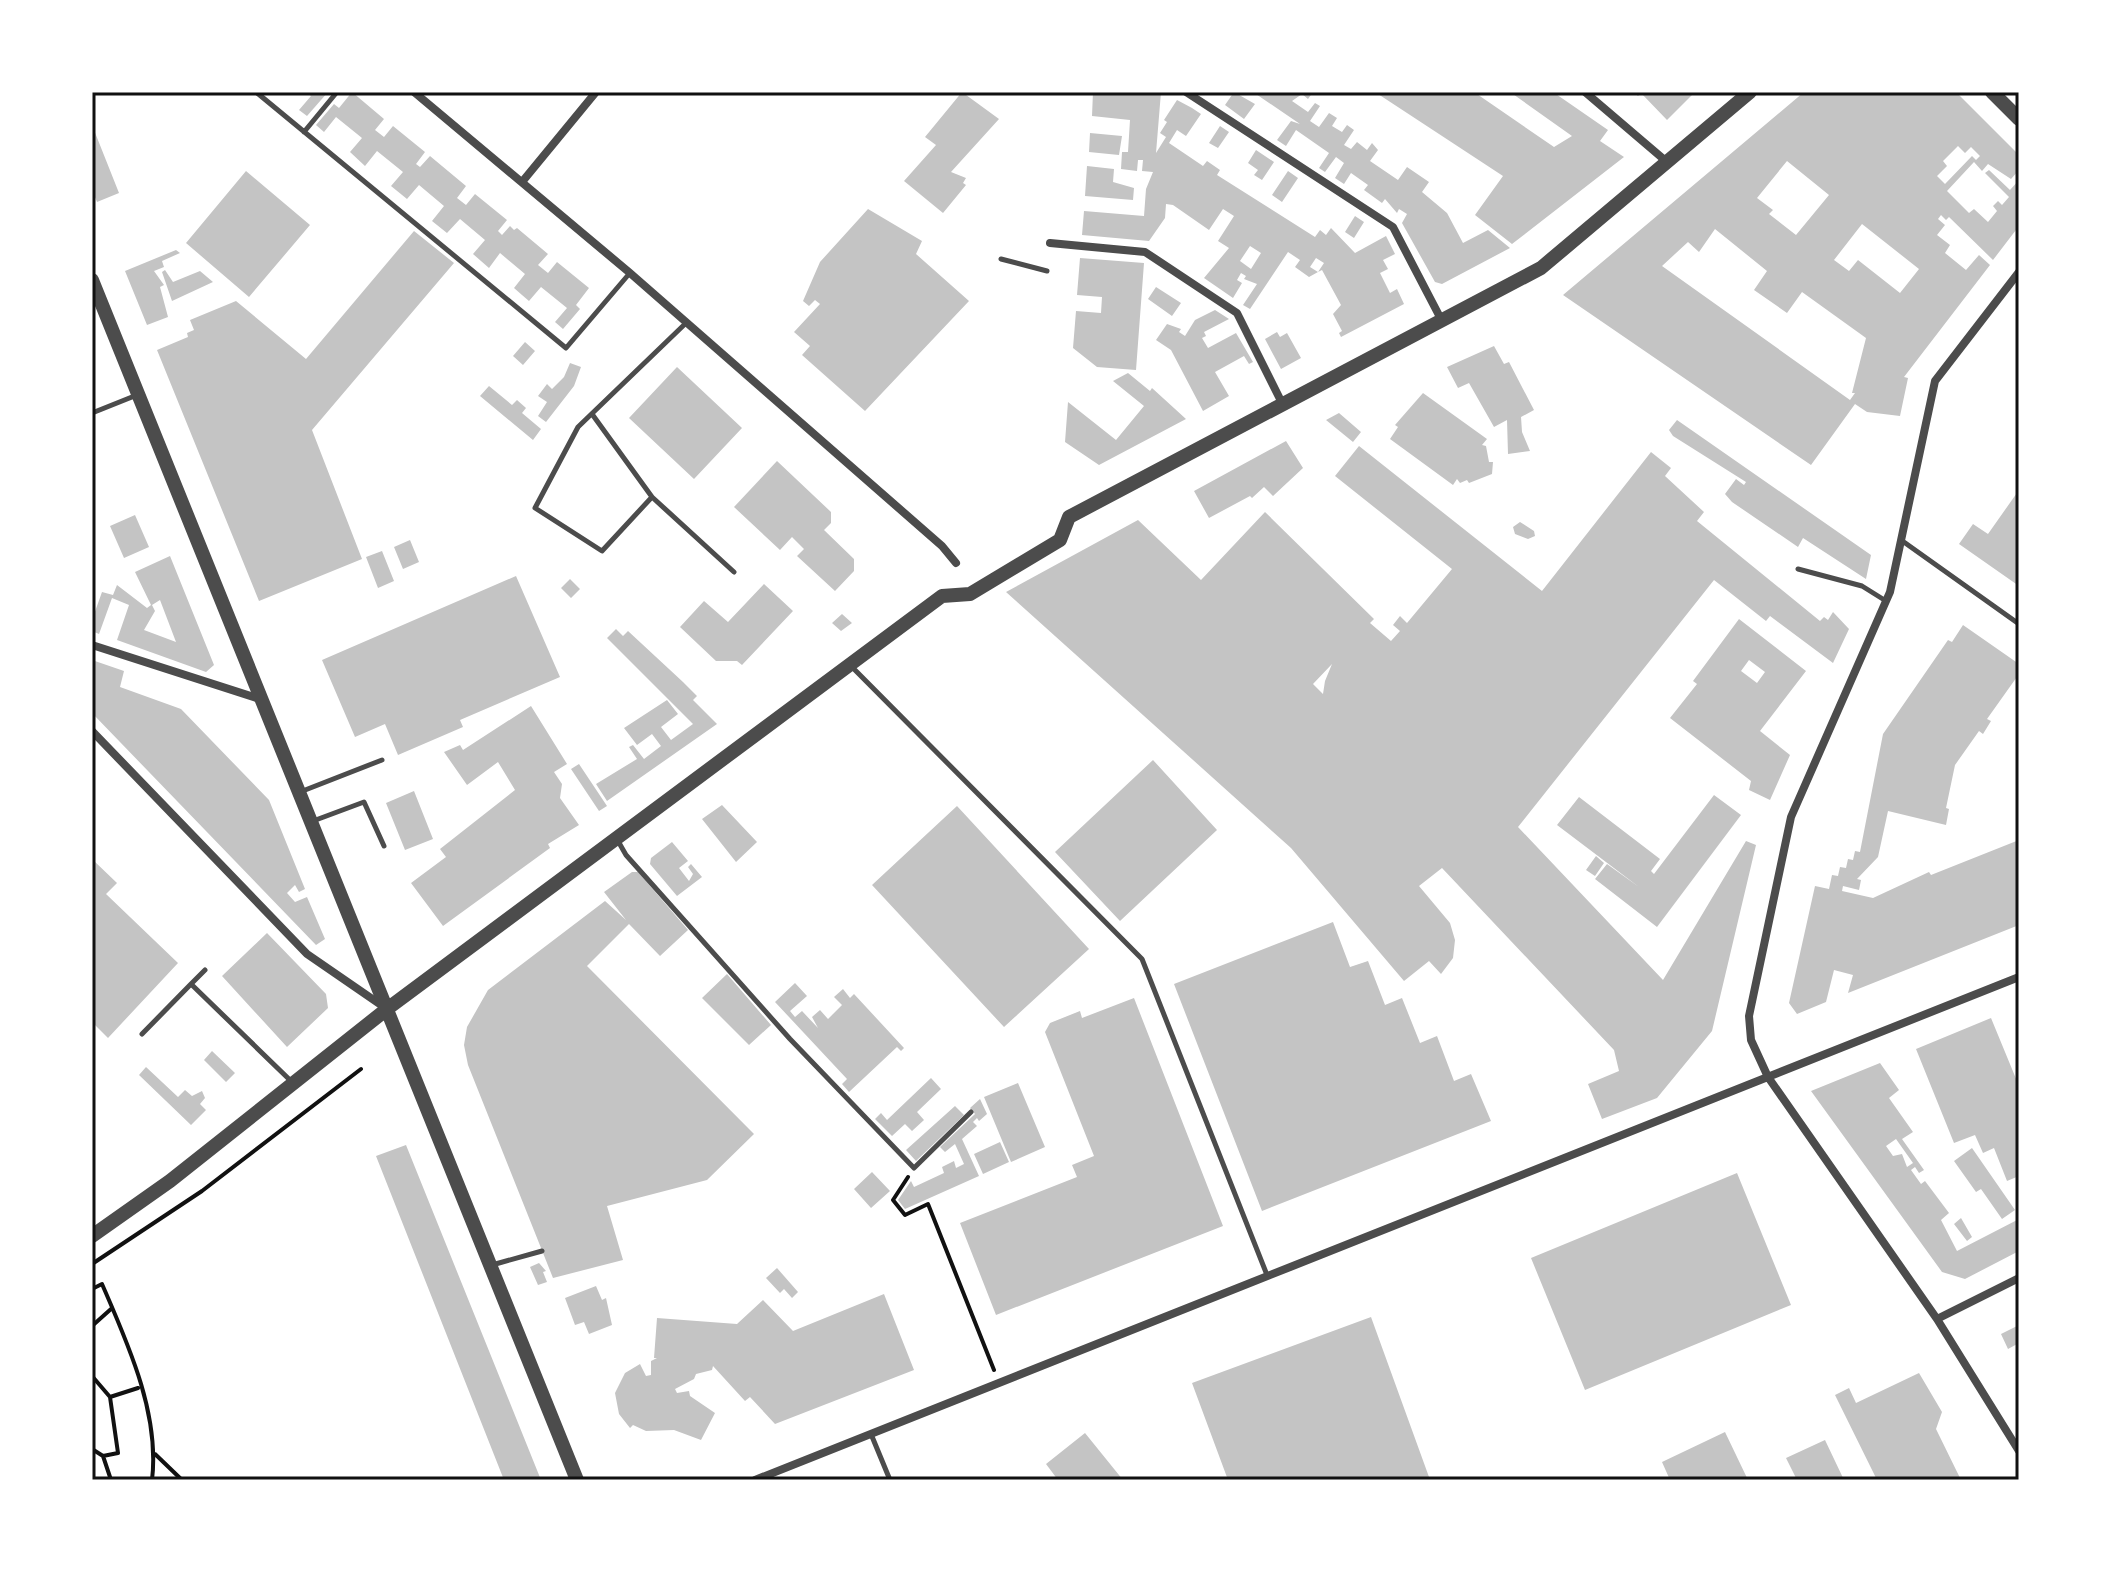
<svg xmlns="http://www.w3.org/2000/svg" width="2111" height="1572" viewBox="0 0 2111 1572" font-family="'Fira Sans Condensed',sans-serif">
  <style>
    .building { fill: #c4c4c4; fill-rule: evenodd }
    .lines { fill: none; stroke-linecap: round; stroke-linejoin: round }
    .path { stroke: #111; stroke-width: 4 }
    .service { stroke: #4c4c4c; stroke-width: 5 }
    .minor { stroke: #4c4c4c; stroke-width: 8 }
    .tertiary { stroke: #4c4c4c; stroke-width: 14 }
    .neatline { fill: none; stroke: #111; stroke-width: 3 }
  </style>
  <rect width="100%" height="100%" fill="#fff"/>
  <path class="building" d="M306,92H328L307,116L299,110L311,96Z
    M352,92L384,119L375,130L384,137L393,126L425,152L416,164L420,167L430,156L466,186L457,198L466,205L475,194L507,220L498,231L502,235L510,226L514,230L517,228L548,254L538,265L548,273L557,262L589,288L576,305L580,309L563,329L555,322L567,308L541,287L529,301L522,295L514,288L525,274L500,253L489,268L473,254L485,240L460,219L447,233L432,221L444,206L419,185L407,199L391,186L403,172L377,151L365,166L350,152L362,138L336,117L324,132L316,125L334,104L339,108Z
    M962,92L999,119L951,172L966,178L963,183L966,185L943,213L904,181L936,145L925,137Z
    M1093,92H1161L1156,153L1166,137L1160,133L1167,122L1164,120L1177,100L1192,108L1201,114L1186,136L1177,130L1169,143L1203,166L1207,161L1220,170L1217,175L1315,237L1320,230L1326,235L1331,228L1355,253L1386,236L1395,254L1383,260L1388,269L1380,273L1390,293L1397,289L1404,304L1341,337L1339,333L1342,331L1333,314L1341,305L1322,270L1318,272L1324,263L1316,258L1310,267L1318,272L1309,277L1295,267L1300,260L1288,252L1250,309L1243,305L1257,284L1244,279L1246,276L1241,273L1237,280L1242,283L1233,298L1204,278L1229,248L1218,241L1234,216L1223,209L1209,230L1173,205L1166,204L1165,218L1149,241L1082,235L1084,211L1144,216L1146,189L1153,172L1142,171L1143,160H1138L1137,171L1121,169L1122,152H1128L1130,120L1092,116ZM1250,246L1261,253L1251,269L1240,261Z
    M1234,92L1255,104L1244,119L1225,105Z
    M1253,92H1313L1308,99L1302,94L1292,101L1308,112L1315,103L1320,106L1310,121L1319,127L1329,113L1337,118L1332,126L1342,132L1347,125L1354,130L1344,145L1351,149L1357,142L1367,150L1372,143L1378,150L1370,161L1398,180L1407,167L1429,182L1422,192L1447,213L1463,243L1488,230L1510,248L1442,284L1435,282L1402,223L1407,214L1399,209L1397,213L1385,199L1382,203L1364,190L1368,185L1351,173L1344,184L1335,178L1344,163L1336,157L1325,172L1319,168L1329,153L1296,130L1286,146L1277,140L1291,121L1300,124Z
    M1375,92H1474L1554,147L1572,136L1510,92H1553L1608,130L1600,141L1624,157L1512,244L1475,215L1503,176Z
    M1633,92H1695L1667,120L1641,93L1638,96Z
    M1804,92H1956L2019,155V170L2011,179L1988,164L1982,171L1974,162L1947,191L1969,213L1974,209L1988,222L1997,211L1993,206L1998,201L2002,205L2009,197L1985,173L1989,170L2010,190L2019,180V226L1993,260L1949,217L1946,220L1941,215L1938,219L1945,225L1937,235L1950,245L1945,253L1966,270L1979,255L1990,265L1904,377L1908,378L1900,416L1867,412L1855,404L1811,465L1563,295ZM1958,146L1965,153L1971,147L1980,156L1976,160L1972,156L1945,184L1937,176L1947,166L1943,161ZM1787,161L1829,195L1796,235L1769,214L1773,210L1757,198ZM1862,224L1919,269L1900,293L1858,260L1849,271L1834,260ZM1715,229L1767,271L1754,290L1787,313L1802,292L1866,338L1852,393H1855L1850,400L1662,266L1688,242L1699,252Z
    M92,125L119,193L97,202L92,190Z
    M1220,126L1229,132L1218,148L1209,143Z
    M1090,133L1122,136L1119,155L1089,152Z
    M1256,150L1274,162L1262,180L1254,175L1258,170L1248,163Z
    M1087,166L1114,169L1113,182L1134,188L1133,200L1085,196Z
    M246,171L310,225L249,297L186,243Z
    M1288,171L1298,178L1282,202L1272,195Z
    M868,209L922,241L916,254L969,301L865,411L802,355L810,346L794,332L820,304L815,300L809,306L803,301L820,262Z
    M1355,216L1364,222L1354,238L1345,232Z
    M414,231L454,263L312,430L362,559L259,601L157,350L188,337L187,333L194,330L190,320L236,301L306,359Z
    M176,250L180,253L162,261L164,267L154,271L164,285L160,287L168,317L147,325L125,271Z
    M1080,258L1144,263L1136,370L1097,367L1073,348L1076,311L1101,313L1102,297L1077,295Z
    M165,270L173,282L200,271L213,282L172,301L162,272Z
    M1156,287L1181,303L1172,316L1148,299Z
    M1215,310L1229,319L1204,332L1206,336L1202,338L1208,348L1236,333L1253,362L1249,364L1244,356L1215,372L1229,396L1203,411L1171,350L1156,340L1167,324L1181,329L1179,332L1185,336L1195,320Z
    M1277,332L1280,337L1287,333L1301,358L1281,369L1265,339Z
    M525,342L535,351L523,365L513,356Z
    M1494,346L1504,364L1509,362L1534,410L1521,417L1522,432L1530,451L1508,454L1507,420L1494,427L1469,383L1458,388L1447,367Z
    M570,363L581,367L574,386L546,422L538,416L547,402L538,396L547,384L552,389L564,377Z
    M677,367L742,428L694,479L629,418Z
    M1128,373L1150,391L1152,388L1186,419L1099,465L1065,442L1068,402L1116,440L1144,406L1113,381Z
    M489,386L512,405L517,400L526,408L522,413L541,429L533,440L480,396Z
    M1423,393L1487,439L1482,445L1486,446L1489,462H1493L1492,474L1469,483L1467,480L1460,483L1457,479L1453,485L1390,439L1398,427L1395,425Z
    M1339,413L1361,432L1353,442L1326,420Z
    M1677,420L1871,555L1866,579L1803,538L1798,547L1732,502L1725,494L1736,479L1744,485L1746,482L1673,436L1669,430Z
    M1286,441L1303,468L1273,496L1264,487L1252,498L1250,496L1209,518L1194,491Z
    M1359,446L1542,591L1651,452L1671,468L1665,476L1704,512L1697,521L1820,621L1824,617L1828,620L1833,612L1849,629L1833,663L1770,616L1766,621L1714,580L1518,827L1663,980L1746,841L1756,845L1712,1031L1657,1098L1602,1119L1588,1084L1619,1071L1614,1050L1442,868L1419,886L1450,923L1455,940L1453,958L1441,974L1429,961L1404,981L1291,848L1006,592L1138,520L1201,580L1265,512L1374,619L1370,623L1391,641L1400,631L1393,625L1400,616L1407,623L1452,569L1335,476ZM1332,664L1325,681L1323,694L1313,684Z
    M777,461L831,512V523L824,530L854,559V571L835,591L797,556L804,549L792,537L780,550L734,507Z
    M2019,490V586L1959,544L1973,524L1988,534Z
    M135,515L149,547L124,558L110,526Z
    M1520,522L1534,531L1535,536L1528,539L1515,534L1513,527Z
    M410,540L419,562L403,569L394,547Z
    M382,551L394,581L378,588L366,557Z
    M170,556L214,665L206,672L117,640L129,605L112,598L99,634L92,631V620L102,592L113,595L117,585L147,608L151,605L135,572ZM160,600L176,642L144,630L155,611L152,605Z
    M516,576L560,677L460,720L463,727L398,755L385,724L355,737L322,660Z
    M570,579L580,589L571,598L561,588Z
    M764,584L793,611L742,665L737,661H716L680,627L704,601L728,622Z
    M842,614L852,623L841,631L832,623Z
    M1739,619L1806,671L1760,731L1790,755L1770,800L1749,790L1751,781L1670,718L1697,684L1693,681ZM1749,660L1765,672L1757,683L1741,671Z
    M1963,625L2019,664V674L1987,719L1991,721L1983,734L1979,731L1955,765L1946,808L1949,809L1946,825L1888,811L1878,857L1857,879L1861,880L1859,890L1843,886L1842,891L1873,898L1929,872L1931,875L2019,840V925L1848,993L1853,975L1834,970L1826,1002L1797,1014L1789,1003L1815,886L1829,889L1832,875L1838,876L1840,867L1846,868L1848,859L1853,860L1855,851L1860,852L1883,734L1948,640L1952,642Z
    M616,629L623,636L628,631L683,682L697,696L693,700L717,724L607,801L596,784L637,759L629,747L633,745L644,759L661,746L652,734L637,745L624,728L667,700L678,714L661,727L671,740L693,724L607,638Z
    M92,660L124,671L120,687L181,709L269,800L305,889L299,892L295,885L287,893L295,902L307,897L325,939L316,945L92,713Z
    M531,706L567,764L554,772L562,784L560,798L579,825L548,844L550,848L443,926L411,883L446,857L440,849L515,790L498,762L467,785L444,752L460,745L463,750Z
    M1153,760L1217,830L1120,921L1055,852Z
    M579,764L607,806L599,811L571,769Z
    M414,791L433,839L405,850L386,803Z
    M1714,795L1741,815L1657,927L1595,879L1607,864L1639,887L1557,825L1579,797L1660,859L1651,871L1654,874Z
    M722,805L757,842L736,862L702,819Z
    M957,806L1089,949L1004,1027L872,885Z
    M672,842L688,861L679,868L689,881L693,874L688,867L691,864L702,877L677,896L650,864L651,858Z
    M1596,856L1604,863L1595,876L1586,870Z
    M92,859L117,883L106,894L178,963L108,1038L92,1022Z
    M632,872H638L688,930L660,956L629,924L587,966L754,1134L707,1180L607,1206L623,1260L553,1278L468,1065L464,1045L467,1027L488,990L605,901L626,920L604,892Z
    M1333,922L1350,967L1368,961L1385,1005L1402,998L1420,1043L1437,1036L1454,1081L1471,1074L1491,1121L1262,1211L1174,984Z
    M267,933L326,994L328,1008L287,1047L222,976Z
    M727,974L771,1025L749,1045L702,998Z
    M795,983L807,996L790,1011L795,1017L802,1011L818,1028L812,1017L820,1010L828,1019L842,1005L834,997L843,989L850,998L854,994L904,1048L901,1051L897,1047L849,1092L842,1084L847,1079L775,1002Z
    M1134,998L1223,1226L996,1315L960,1223L1077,1177L1072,1165L1094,1156L1045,1032L1050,1023L1080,1011L1082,1018Z
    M1991,1018L2019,1086V1176L2007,1181L1994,1148L1983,1153L1975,1135L1954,1143L1916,1049Z
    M212,1051L235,1073L226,1082L204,1060Z
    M1880,1063L1899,1090L1889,1098L1913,1132L1902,1139L1924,1170L1919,1173L1915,1167L1911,1170L1921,1184L1925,1181L1949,1213L1941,1220L1957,1251L2019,1219V1251L1965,1279L1942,1272L1811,1091ZM1896,1139L1913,1163L1907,1167L1902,1154L1893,1156L1886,1146Z
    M146,1067L178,1097L185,1090L192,1096L202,1091L205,1098L200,1104L206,1110L191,1125L139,1075Z
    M931,1078L941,1089L917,1112L924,1120L912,1131L905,1124L892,1136L875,1119L881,1113L887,1120Z
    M1018,1083L1045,1147L1011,1162L984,1097Z
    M980,1099L987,1114L979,1121L977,1118L973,1122L977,1126L962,1139L979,1176L905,1209L898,1200L911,1181L914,1187L944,1173L942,1167L954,1161L956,1168L964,1164L955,1144L945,1152L940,1147L975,1114L970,1108Z
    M955,1106L964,1115L916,1161L906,1150Z
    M1000,1142L1009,1162L983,1174L974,1154Z
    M406,1145L541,1480H504L376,1156Z
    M1972,1148L2015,1210L2002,1219L1981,1189L1976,1192L1954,1161Z
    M872,1172L890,1191L871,1208L854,1189Z
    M1737,1173L1791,1305L1585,1390L1531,1258Z
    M1961,1218L1972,1237L1967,1241L1954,1224Z
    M539,1263L546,1271L543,1272L547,1282L538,1285L530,1267Z
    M777,1268L798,1292L792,1298L784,1289L780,1293L766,1278Z
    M596,1286L602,1300L606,1298L612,1325L589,1334L584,1322L575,1325L565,1298Z
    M884,1294L914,1370L775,1424L750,1397L745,1401L713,1366L712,1370L696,1374L694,1379L675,1389L677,1393L689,1391L690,1396L715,1413L701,1440L674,1430L646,1431L633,1425L630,1428L619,1414L615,1393L625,1373L640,1364L646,1376L651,1375V1361L657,1358H654L657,1318L737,1324L763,1300L793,1331Z
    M1371,1317L1429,1477L1420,1480H1228L1192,1383Z
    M2019,1325V1343L2008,1349L2001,1334Z
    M1919,1373L1942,1412L1936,1429L1961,1480H1877L1835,1395L1849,1388L1856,1403Z
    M1725,1432L1748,1480H1670L1662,1462Z
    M1085,1433L1123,1480H1058L1046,1464Z
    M1825,1440L1844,1480H1797L1786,1458Z"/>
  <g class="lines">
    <path class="path" d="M908,1177L893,1200L905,1215L928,1204L994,1370
      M92,1264L202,1191L361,1069
      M92,1289L102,1284C128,1344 160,1414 152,1480
      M92,1326L111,1309
      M92,1376L110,1397L118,1453L103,1456L111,1480
      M110,1397L138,1388
      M92,1449L103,1456
      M155,1454L182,1480"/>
    <path class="service" d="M256,92L566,348L629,274
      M304,132L337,92
      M1001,259L1047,271
      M686,323L578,427L535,508L602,551L652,497L734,572
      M92,413L137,395
      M592,414L652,497
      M1901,540L2019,624
      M1798,569L1862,586L1886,601
      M851,666L1142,959L1267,1275
      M300,792L382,760
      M313,821L364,802L384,846
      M618,841L626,855L790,1039L914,1168L971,1112
      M205,970L191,984L293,1083
      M142,1034L191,984
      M492,1265L542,1251
      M871,1434L890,1480"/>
    <path class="minor" d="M414,92L630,273L942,546L956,563
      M1186,92L1393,227L1442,321
      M1585,92L1667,162
      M522,182L596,92
      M1050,243L1145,252L1237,313L1283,405
      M2019,272L1935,381L1890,592L1791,817L1749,1016L1751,1040L1768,1077L1937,1319L2019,1451
      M92,645L260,699
      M92,731L307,954L384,1007
      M1937,1319L2019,1278
      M755,1480L2019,977"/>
    <path class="tertiary" d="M1992,92L2019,119
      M92,280L577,1480
      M92,1236L170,1181L387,1009L942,596L970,594L1060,540L1069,517L1541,268L1750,92"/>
  </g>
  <rect width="2111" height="1572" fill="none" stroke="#ffffff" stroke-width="188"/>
  <rect x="94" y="94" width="1923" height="1384" class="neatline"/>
</svg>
